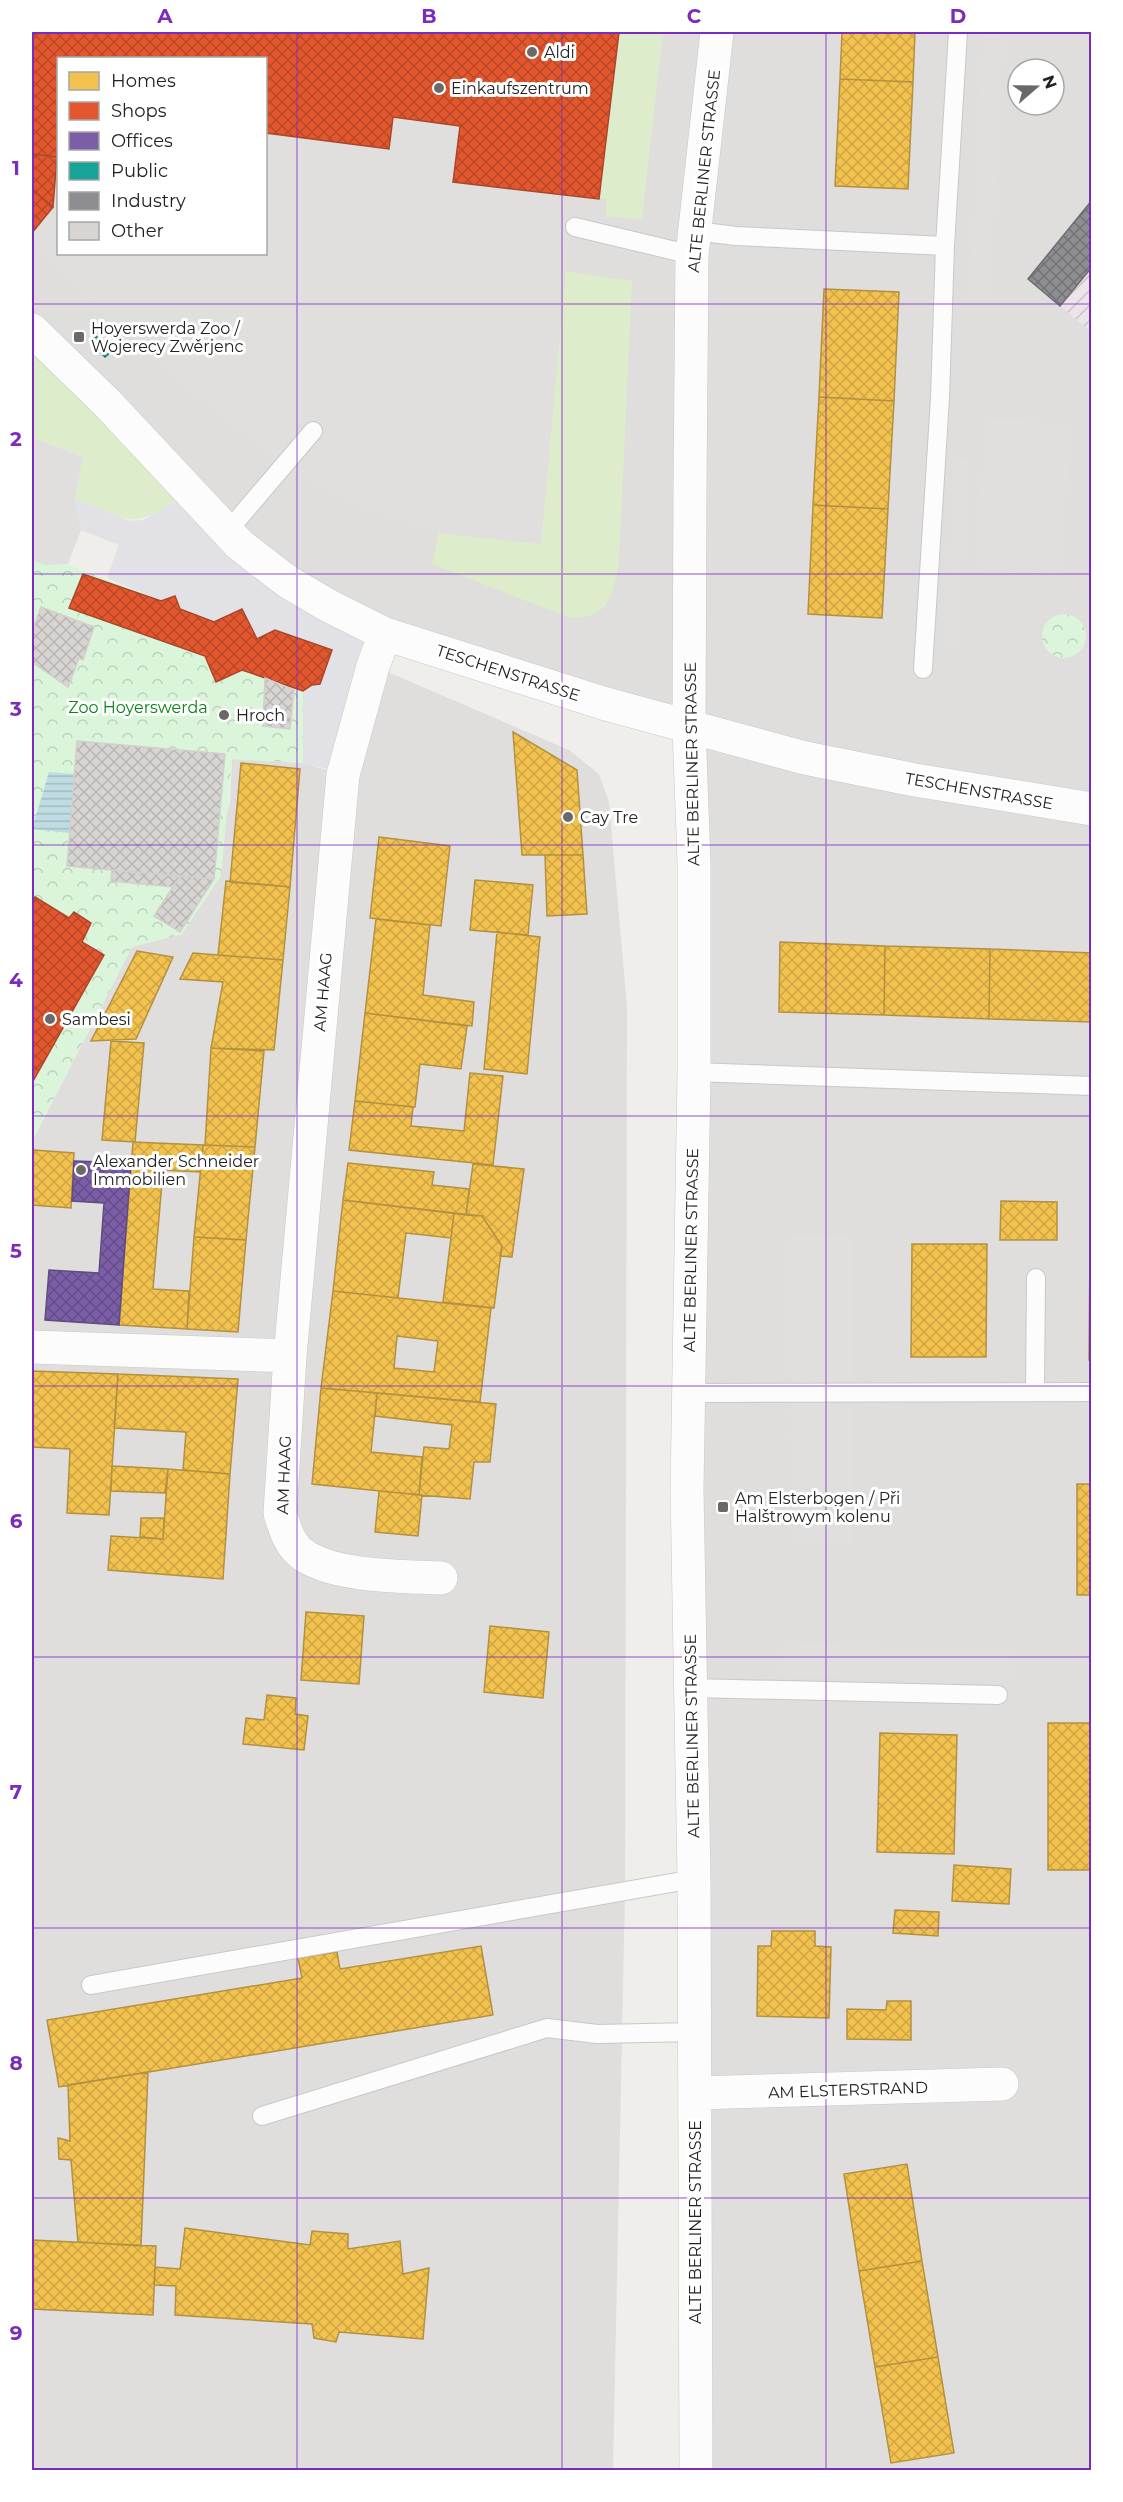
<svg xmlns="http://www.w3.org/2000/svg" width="1123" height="2502" viewBox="0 0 1123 2502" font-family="Montserrat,sans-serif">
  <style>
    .residential { fill: #dfdedc; fill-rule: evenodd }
    .industrial { fill: url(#industrial-furrows) }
    .grass { fill: #ddeccb }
    .park { fill: url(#park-crowns) }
    .parking { fill: #e0dfde }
    .plaza { fill: #e2e1e5 }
    .water { fill: url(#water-rules) }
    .homes { fill: url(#homes-cross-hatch); stroke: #b49141; stroke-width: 1.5; fill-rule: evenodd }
    .shops { fill: url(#shops-cross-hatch); stroke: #aa472a; stroke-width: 1.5 }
    .offices { fill: url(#offices-cross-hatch); stroke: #604c7f; stroke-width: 1.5 }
    .public { fill: url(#public-cross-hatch); stroke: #1a7c75; stroke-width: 1.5 }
    .industry { fill: url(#industry-cross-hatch); stroke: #6d6d70; stroke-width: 1.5 }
    .building { fill: url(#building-cross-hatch); stroke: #d3d0cc; stroke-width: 1.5 }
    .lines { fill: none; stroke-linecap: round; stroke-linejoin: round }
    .lane-casing { stroke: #c9c8c7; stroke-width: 20 }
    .street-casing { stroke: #c9c8c7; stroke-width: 34 }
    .lane { stroke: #fdfcfc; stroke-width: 18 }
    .street { stroke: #fdfcfc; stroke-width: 33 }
    .grid { fill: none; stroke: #7b2cbf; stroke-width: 1.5; stroke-opacity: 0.55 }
    .poi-dot { fill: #6a6968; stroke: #fff; stroke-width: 2 }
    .labels { text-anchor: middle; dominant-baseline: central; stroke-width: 6; stroke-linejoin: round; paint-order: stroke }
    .poi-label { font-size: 16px; fill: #222; stroke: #fff; text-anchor: start }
    .street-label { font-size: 16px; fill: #222; stroke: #fff }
    .park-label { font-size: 16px; fill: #0c8416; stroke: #fff }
    .neatline { fill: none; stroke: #7b2cbf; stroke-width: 2 }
    .grid-label { font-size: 20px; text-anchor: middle; font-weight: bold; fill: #7b2cbf }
  </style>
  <defs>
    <pattern id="industrial-furrows" width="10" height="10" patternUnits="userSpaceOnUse" patternTransform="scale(1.5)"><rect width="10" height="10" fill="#ede4e9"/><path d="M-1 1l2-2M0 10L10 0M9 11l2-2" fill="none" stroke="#cbc3c8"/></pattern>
    <pattern id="park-crowns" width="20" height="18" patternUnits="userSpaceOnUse" patternTransform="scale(1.5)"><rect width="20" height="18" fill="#daf5da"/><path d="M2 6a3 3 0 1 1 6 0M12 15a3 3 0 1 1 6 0" fill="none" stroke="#bbd2bb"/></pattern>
    <pattern id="water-rules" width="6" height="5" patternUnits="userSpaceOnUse" patternTransform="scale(1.5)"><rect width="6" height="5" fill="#bfdbe3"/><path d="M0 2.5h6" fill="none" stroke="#a4bcc2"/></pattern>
    <pattern id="homes-cross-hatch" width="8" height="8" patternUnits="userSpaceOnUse" patternTransform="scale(1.5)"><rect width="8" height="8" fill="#f2c14e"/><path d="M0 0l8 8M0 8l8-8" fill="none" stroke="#cfa644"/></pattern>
    <pattern id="shops-cross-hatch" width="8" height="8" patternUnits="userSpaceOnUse" patternTransform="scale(1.5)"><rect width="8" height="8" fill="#e4572e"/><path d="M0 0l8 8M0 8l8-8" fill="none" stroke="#b84827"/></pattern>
    <pattern id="offices-cross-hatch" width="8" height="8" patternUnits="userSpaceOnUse" patternTransform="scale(1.5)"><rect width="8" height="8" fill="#7b5ea7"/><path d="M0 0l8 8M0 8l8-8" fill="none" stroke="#644d88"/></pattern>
    <pattern id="public-cross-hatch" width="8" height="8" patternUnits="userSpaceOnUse" patternTransform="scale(1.5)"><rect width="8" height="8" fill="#17a398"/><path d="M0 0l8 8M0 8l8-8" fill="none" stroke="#14847c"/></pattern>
    <pattern id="industry-cross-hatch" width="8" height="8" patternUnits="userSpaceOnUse" patternTransform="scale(1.5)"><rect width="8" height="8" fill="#8d8d92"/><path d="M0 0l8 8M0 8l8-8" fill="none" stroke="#737377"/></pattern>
    <pattern id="building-cross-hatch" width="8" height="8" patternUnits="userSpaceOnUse" patternTransform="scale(1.5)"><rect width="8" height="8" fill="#d7d4d2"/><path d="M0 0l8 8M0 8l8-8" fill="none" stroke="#b8b6b4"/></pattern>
  </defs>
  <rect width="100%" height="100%" fill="#f0eeeb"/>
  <path class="residential" d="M32,32H715L708,96L696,730L329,605L32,329ZM58,58H266V254H58Z
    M720,32H1091V2470H699L697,348ZM1018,69H1054V105H1018Z
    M374,666L569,750L599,774L609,802L627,1007L625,1891L613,2470H32V1142L132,947L182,934L230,803L232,759L303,763L344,775Z"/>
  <path class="industrial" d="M1091,200V332L1028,279Z"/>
  <path class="grass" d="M619,32H663L642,219L606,217V199H599Z
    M565,271L632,281L619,562C613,595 609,619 570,618L432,564L439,533L541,544Z
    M32,332L189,492C132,530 137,524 75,499L83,457L32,437Z"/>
  <path class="park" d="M32,560L45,565L68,564L160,601L175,596L242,609L275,630L332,650L320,684L303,692V763L232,759L221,876L182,934L132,947L32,1141Z
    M1042 636a22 22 0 1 1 44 0a22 22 0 1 1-44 0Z"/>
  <path class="parking" d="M983,32H1004L989,315L969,314Z
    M393,117L460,126L453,182L555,194L569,238L541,544L439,533L368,509L320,487L271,455L182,384L32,244V233L53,207L58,144V254H266V133L389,148Z
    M986,419L1071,423L1062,576L973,567Z
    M32,437L83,457L75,499L81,530L68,564L45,565L32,560Z
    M954,459L969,460L957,650H943Z
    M789,1236H852V1545L790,1546Z
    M781,1643L1012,1649L1011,1681L780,1675Z"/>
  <path class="plaza" d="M75,499L130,521L143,520L180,499L385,634L343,773L303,763V691L312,685L320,684L332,650L275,630L257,639L242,609L214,622L180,609L175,596L161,601L107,578L119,545L81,530Z"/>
  <path class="water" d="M49,772L75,774L70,833L32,829Z"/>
  <path class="homes" d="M842,32H915L913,82L840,79Z
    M840,79L913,82L908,189L835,186Z
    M824,289L899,292L894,401L819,397Z
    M819,397L894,401L888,509L813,505Z
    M813,505L888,509L882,618L808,614Z
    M513,732L577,770L583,855H522Z
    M241,763L300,769L290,887L230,882Z
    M379,837L450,846L441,926L370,918Z
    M545,855H583L587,914L547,916Z
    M475,880L533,885L528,935L470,930Z
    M226,881L290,887L283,960L218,955Z
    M376,919L430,925L423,995L474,1002L472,1026L365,1013Z
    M497,932L540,937L527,1074L484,1069Z
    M780,942L885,946L884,1015L779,1012Z
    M885,946L990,949L989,1019L884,1015Z
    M990,949L1092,953V1022L989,1019Z
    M137,951L173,957L136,1039L91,1041Z
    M193,953L283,960L274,1050L211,1048L223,982L180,979Z
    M365,1013L467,1026L461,1069L420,1064L415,1107L355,1101Z
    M111,1041L144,1043L135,1142L102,1140Z
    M211,1048L264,1051L255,1147L205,1145Z
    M470,1073L503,1076L493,1165L349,1150L355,1101L413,1107L411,1126L464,1131Z
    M133,1142L203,1145L200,1172L163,1170L153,1289L189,1291L187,1329L119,1325Z
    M203,1145L255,1147L246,1240L194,1237Z
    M34,1150L74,1153L71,1208L32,1205V1154Z
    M348,1163L434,1172L432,1185L469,1189L466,1215L343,1200Z
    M473,1164L524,1169L512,1257L500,1256L502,1246L482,1216L466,1215Z
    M343,1200L454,1213L451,1238L406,1233L398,1298L333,1291Z
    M1001,1201L1057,1202V1240H1000Z
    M454,1213L482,1216L502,1246L494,1308L443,1302Z
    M194,1237L246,1240L238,1332L187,1329Z
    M912,1244H987L986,1357H911Z
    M1090,1248H1092V1360H1089Z
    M333,1291L491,1308L480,1402L321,1388ZM397,1336L438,1341L434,1372L394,1368Z
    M32,1371L118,1374L109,1515L67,1513L70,1449L32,1447Z
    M118,1374L238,1379L230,1474L183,1470L186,1432L114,1428Z
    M321,1388L377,1393L371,1452L422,1457L419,1495L312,1484Z
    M377,1393L496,1404L490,1462H474L470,1499L419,1495L424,1447L449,1449L452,1425L375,1416Z
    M112,1466L168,1469L165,1493L111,1491Z
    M168,1469L230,1474L223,1579L108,1570L111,1536L163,1539Z
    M1077,1484H1092V1595H1077Z
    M379,1491L422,1495L418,1536L375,1532Z
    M141,1518H164L163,1539L140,1537Z
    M306,1612L364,1616L359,1684L301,1680Z
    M490,1626L549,1632L543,1698L484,1692Z
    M267,1695L296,1698L295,1714L308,1716L304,1750L243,1744L246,1718L264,1720Z
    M1048,1723H1092V1870H1048Z
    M880,1733L957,1735L954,1854L877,1852Z
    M954,1865L1011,1869L1009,1904L952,1901Z
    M895,1910L939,1912L938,1936L893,1933Z
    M772,1931H815V1946L831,1947L829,2018L757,2016L758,1946H771Z
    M481,1946L493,2015L59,2087L47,2020L302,1978L298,1958L337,1952L340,1969Z
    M887,2001H911V2040L847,2039V2009L886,2010Z
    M148,2072L141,2246L78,2242L71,2160L59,2159L58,2138L70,2141L68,2085Z
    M907,2164L922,2261L859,2271L844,2174Z
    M185,2228L310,2245L312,2231L348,2234V2249L400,2241L403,2274L429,2268L423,2339L339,2332L336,2342L314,2338L312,2324L175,2315L176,2286L154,2285L155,2267L180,2269Z
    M32,2240L156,2246L153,2315L32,2309Z
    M922,2261L938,2357L875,2367L859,2271Z
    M938,2357L954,2453L891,2463L875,2367Z"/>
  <path class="shops" d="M32,32H619L599,199L453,182L460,126L393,117L389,149L266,133V58H58L57,157L32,154Z
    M32,154L57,157L53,207L32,189Z
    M32,189L53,207L32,233Z
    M83,574L161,601L175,596L180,609L214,622L242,609L257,639L275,630L332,650L320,684L312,685L303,691L242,670L216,682L205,656L69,608Z
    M35,897L69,918L74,912L91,923L82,942L104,955L32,1083V904Z"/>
  <path class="offices" d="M74,1161L131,1163L119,1325L45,1320L49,1270L99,1273L104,1203L72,1201Z"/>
  <path class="public" d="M96,336L112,351L105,357L90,342Z"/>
  <path class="industry" d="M1092,200V267L1060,306L1028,279Z"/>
  <path class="building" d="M41,607L94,627L83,660L79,658L68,687L32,662V632Z
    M265,678L294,690L290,729L263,726Z
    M77,741L225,754L214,879L67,866Z
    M112,870L180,876L173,887L111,881Z
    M180,876L214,879L180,932L154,916Z"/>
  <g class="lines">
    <g class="lane-casing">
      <path id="lane" d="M575,227L692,255
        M695,231L736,236L945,246
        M227,532L313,431
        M923,669L940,398L945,246L958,32
        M694,1072L1092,1086
        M1035,1392L1036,1278
        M690,1393L1092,1392
        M692,1688L998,1695
        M91,1985L694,1879
        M262,2116L547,2028L597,2034L694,2032"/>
    </g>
    <g class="street-casing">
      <path id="street" d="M32,330L107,403L240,545L288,582L329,606L385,634L606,704L805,758L915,780L1092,809
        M385,634L373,666L343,775L290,1356L280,1513C285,1529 290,1547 305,1556C337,1577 403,1576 441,1578
        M32,1347L290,1356
        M695,2093L1002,2084
        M696,2470L694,1879L687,1489L694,1072V862L689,728L690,487L692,255L717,32"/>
    </g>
    <use href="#lane" class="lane"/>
    <use href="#street" class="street"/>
  </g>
  <path class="grid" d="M297,32V2470M562,32V2470M826,32V2470M32,304H1092M32,574H1092M32,845H1092M32,1116H1092M32,1386H1092M32,1657H1092M32,1928H1092M32,2198H1092"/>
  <g class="poi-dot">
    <circle cx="532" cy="52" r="6"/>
    <circle cx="439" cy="88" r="6"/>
    <rect x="73" y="331" width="12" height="12" rx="3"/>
    <circle cx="224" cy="715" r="6"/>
    <circle cx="568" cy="817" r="6"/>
    <circle cx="50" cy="1019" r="6"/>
    <circle cx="81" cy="1170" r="6"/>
    <rect x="717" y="1501" width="12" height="12" rx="3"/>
  </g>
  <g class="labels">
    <g class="poi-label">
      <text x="544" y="52">Aldi</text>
      <text x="451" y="88">Einkaufszentrum</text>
      <text x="91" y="328">Hoyerswerda Zoo /<tspan x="91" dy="18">Wojerecy Zwěrjenc</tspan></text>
      <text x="236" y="715">Hroch</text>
      <text x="580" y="817">Cay Tre</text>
      <text x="62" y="1019">Sambesi</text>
      <text x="93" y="1161">Alexander Schneider<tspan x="93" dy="18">Immobilien</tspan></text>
      <text x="735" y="1498">Am Elsterbogen / Při<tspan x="735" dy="18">Halštrowym kolenu</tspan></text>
    </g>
    <g class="street-label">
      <text transform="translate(704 171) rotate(-84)">ALTE BERLINER STRASSE</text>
      <text transform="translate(508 673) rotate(18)">TESCHENSTRASSE</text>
      <text transform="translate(692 764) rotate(-91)">ALTE BERLINER STRASSE</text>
      <text transform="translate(979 791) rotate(10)">TESCHENSTRASSE</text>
      <text transform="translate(323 992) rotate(-85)">AM HAAG</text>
      <text transform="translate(691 1250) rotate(-89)">ALTE BERLINER STRASSE</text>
      <text transform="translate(284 1475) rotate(-88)">AM HAAG</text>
      <text transform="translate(692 1736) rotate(-91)">ALTE BERLINER STRASSE</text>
      <text transform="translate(848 2090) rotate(-2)">AM ELSTERSTRAND</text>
      <text transform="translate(695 2222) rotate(-90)">ALTE BERLINER STRASSE</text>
    </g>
    <g class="park-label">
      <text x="138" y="707">Zoo Hoyerswerda</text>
    </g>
  </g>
  <rect width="1123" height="2502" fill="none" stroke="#ffffff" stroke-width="66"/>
  <rect x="57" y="57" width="210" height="198" fill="#ffffff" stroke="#a7a7a7" stroke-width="1.5"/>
  <rect x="69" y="72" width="30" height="18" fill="#f2c14e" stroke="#a7a7a7" stroke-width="1.5"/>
  <text x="111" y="87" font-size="18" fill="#222222">Homes</text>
  <rect x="69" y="102" width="30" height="18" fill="#e4572e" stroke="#a7a7a7" stroke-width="1.5"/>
  <text x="111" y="117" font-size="18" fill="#222222">Shops</text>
  <rect x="69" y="132" width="30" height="18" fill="#7b5ea7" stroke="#a7a7a7" stroke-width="1.5"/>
  <text x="111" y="147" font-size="18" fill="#222222">Offices</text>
  <rect x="69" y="162" width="30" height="18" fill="#17a398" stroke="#a7a7a7" stroke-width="1.5"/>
  <text x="111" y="177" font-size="18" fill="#222222">Public</text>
  <rect x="69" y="192" width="30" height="18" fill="#8d8d92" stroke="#a7a7a7" stroke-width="1.5"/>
  <text x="111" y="207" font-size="18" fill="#222222">Industry</text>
  <rect x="69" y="222" width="30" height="18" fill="#d7d4d2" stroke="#a7a7a7" stroke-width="1.5"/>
  <text x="111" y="237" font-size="18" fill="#222222">Other</text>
  <g transform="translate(1036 87) rotate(70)"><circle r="28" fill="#ffffff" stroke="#a7a7a7" stroke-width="1.5"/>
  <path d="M0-4.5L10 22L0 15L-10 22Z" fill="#6a6968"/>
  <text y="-9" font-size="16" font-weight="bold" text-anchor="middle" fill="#222222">N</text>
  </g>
  <rect x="33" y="33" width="1057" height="2436" class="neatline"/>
  <g class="grid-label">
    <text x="165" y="23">A</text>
    <text x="429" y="23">B</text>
    <text x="694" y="23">C</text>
    <text x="958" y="23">D</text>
    <text x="16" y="175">1</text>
    <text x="16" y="446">2</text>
    <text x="16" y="716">3</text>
    <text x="16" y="987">4</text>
    <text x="16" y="1258">5</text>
    <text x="16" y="1528">6</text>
    <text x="16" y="1799">7</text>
    <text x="16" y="2070">8</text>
    <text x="16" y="2340">9</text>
  </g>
</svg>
